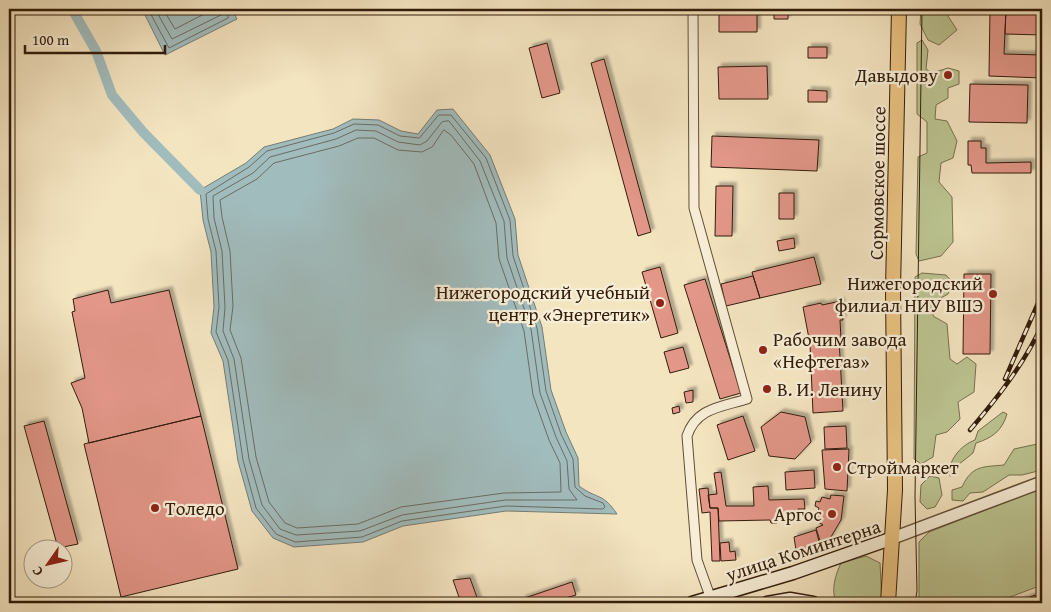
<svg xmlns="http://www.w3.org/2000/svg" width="1051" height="612" viewBox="0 0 1051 612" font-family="'Gentium Book Plus',serif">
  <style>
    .green { fill: #bcc592; stroke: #77704e }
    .water { fill: #a1bcbd; stroke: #757c75 }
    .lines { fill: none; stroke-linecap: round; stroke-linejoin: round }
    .shore { stroke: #6a6c63; stroke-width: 1 }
    .canal { stroke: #a1bcbd; stroke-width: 10 }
    .building { fill: #e39789; stroke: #321c09; filter: url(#shadow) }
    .minor-casing { stroke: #624e37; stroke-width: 11 }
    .tertiary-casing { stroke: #624e37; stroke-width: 14 }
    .secondary-casing { stroke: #321c09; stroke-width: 15 }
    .primary-casing { stroke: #321c09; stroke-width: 16 }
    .minor { stroke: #f8eed7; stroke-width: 9 }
    .tertiary { stroke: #f8eed7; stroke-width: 11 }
    .secondary { stroke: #f8eed7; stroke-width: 12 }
    .primary { stroke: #eac280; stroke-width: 14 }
    .tram { stroke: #321c09; stroke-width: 1 }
    .rail-casing { stroke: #321c09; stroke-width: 4.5 }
    .rail { stroke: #f8eed7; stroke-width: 2.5; stroke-dasharray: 8; stroke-linecap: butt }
    .poi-dot { fill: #8f2418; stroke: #f8eed7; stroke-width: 2 }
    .labels { text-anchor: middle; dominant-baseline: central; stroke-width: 4.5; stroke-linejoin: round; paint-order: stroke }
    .poi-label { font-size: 19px; fill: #321c09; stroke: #f8eed7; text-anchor: end }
    .street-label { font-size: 19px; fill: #321c09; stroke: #f8eed7 }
  </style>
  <defs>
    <filter id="shadow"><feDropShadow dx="3.5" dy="-3.5" stdDeviation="1" flood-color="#0004"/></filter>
  </defs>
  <rect width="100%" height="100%" fill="#f4e5c1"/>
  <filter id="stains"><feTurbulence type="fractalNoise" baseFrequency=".004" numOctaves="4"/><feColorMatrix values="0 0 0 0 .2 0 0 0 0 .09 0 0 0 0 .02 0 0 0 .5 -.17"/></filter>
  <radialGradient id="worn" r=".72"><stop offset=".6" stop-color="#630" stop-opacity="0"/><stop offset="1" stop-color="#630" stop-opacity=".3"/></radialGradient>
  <path class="green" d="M921,9H947L948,16L957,30L939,45L928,40L920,24Z
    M922,40L928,50L926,69L932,73L948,68L959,71V84L948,88V98L936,105L935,119L947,121L957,141L953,158L941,163L939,182L952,197L953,242L941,256L919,261L916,254L918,157L927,153V122L917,114V43Z
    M922,273L946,275L953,283L948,294L934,302L933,316L947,324L950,359L957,364L967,357L976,364L974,392L958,402L960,419L947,432L936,435L933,457L921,464L914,459L915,277Z
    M1003,412L1007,414C1002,431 992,438 976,443L973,453L958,465L956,474L950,476C947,461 961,445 975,440L978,431Z
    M1042,443V470L1022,475H1009L983,492L970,493L963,501L952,500V490L962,487C972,465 983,467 1004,465L1014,449Z
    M930,476L939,478L942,495L935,507L927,509L920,502L921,485Z
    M1042,488V585L994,603H919V542L929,532Z
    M866,556L880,563L882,603H836C831,589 835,576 841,563Z"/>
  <path class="water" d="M142,9H232L237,19L165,55Z
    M453,109L490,155L515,219L518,255L542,327L551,390L566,432L578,458L579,486C598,500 602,492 617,514L506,511L403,526L363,542L294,547L273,538L252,511L238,461L223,361L211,333L214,307L211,252L203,220L200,190L246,163L264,147L333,129L353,119L379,120L401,131L418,134L437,110Z"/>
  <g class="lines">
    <path class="shore" d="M148,9L169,48L228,18V9
      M155,9L172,39L221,15L222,9
      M163,9L175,29L214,9
      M439,115H451L486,158L510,220L513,256L537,328L546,391L561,434L573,459L575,487L585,496L603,503L605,507L603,509L506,506L402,521L362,537L295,542L276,534L256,508L243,460L228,360L216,332L219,307L216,251L208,219L206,194L249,167L267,151L334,133L354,124L378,125L400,136L419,138Z
      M449,121L480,161L504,221L507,258L531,329L540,393L556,437L567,461L569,489L577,500H505L402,515L360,531L296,535L280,529L262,505L249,459L234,359L223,331L225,307L222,251L214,218L213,196L253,173L270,157L336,139L356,130L376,131L398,142L420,145L427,141L442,122Z
      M444,130L451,135L474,164L496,223L499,259L524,331L533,395L549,440L560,463L561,492L504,493L401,507L358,524L297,528L285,523L269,502L256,457L241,358L230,330L233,306L230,251L222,217L220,200L257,179L274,163L339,146L358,138H374L398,150L422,152L432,147Z"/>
    <path class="canal" d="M72,9L96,51L112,95L143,132L200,190"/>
  </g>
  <path class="building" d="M719,9H757V32H719Z
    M774,9H788V19H774Z
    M806,9H829V13L806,12Z
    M990,9H1006L1004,54L1042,55V78L989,76Z
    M1006,9H1042V35L1005,34Z
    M547,43L560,93L542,98L529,48Z
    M808,47H827V58H808Z
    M604,59L651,232L638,236L591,63Z
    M767,66L768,99H719L718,67Z
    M970,84L1028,85L1027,123L969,122Z
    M808,90L827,91V102H808Z
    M712,136L819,140L817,171L711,167Z
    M968,141H981V148H986V163L1031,162V173H972L971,165H968Z
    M716,186H733L732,236H715Z
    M779,193H794V219H779Z
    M794,238L795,248L779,251L777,241Z
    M814,257L821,284L760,298L752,272Z
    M660,267L678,333L661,338L642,272Z
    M964,274H991L990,354H963Z
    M753,276L760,298L726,306L721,284Z
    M705,279L741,393L720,399L684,285Z
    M108,290L111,303L169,290L201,416L89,443L82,408L71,383L85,378L72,312L75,311L73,299Z
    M841,301L843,320H840L841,339L810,344L803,307L821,303L822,305Z
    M839,339L843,411L813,413L810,344Z
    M683,347L689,368L670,373L664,352Z
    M693,390V402L686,403L684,392Z
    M679,406L680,412L673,414L672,408Z
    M781,412L805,417L811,442L795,459L769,456L761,427Z
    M201,416L238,569L121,597L84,444Z
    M743,416L755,451L728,460L717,425Z
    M44,421L78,544L58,548L24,426Z
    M846,426L847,448L825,449L824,427Z
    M849,449L847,491L825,489L822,450Z
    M814,470L815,488L786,490L785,472Z
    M721,472L726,506H754L753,487L768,486L769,500L804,499L805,509H798V519L777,520V523H771L770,520L719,521L718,508H710L708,495L717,494L714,473Z
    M708,488L710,508H718L720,561H712L710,512L702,513L699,489Z
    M831,495L844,496L841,520L825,547L821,544L816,528L823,525L815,520L819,508L815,506L816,501L820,502L822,497L830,499Z
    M816,530L821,549L797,557L794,537Z
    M729,542L730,552L735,551L736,560L721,561L720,543Z
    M470,578L479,603H461L453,580Z
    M572,582L576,595L549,603H524L522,599Z
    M1035,595L1038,603H1015Z"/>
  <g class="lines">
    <g class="minor-casing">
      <path id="minor" d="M693,9L694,208L747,399C721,407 696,408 687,436L697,560L711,599"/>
    </g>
    <g class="tertiary-casing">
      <path id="tertiary" d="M893,538L1042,482"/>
    </g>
    <g class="secondary-casing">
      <path id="secondary" d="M692,603L793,573L893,538
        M767,603L790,599L813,603"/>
    </g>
    <g class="primary-casing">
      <path id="primary" d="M888,603L895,490L893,289L899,9"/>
    </g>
    <use href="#minor" class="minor"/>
    <use href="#tertiary" class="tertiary"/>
    <use href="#secondary" class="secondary"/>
    <use href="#primary" class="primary"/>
    <path class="tram" d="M915,603L917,591L915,497L922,9"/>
    <g class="rail-casing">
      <path id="rail" d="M1005,379L1042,294
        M970,430C998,397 1024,364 1042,325"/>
    </g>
    <use href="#rail" class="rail"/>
  </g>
  <g class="poi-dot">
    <circle cx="948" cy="75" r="5"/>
    <circle cx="993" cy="294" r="5"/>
    <circle cx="660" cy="303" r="5"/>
    <circle cx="763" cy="350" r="5"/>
    <circle cx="767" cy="389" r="5"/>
    <circle cx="837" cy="467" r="5"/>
    <circle cx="155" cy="508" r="5"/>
    <circle cx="832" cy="514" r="5"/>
  </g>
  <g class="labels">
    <g class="poi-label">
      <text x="938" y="75">Давыдову</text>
      <text x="983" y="283">Нижегородский<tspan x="983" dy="22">филиал НИУ ВШЭ</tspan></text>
      <text x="650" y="292">Нижегородский учебный<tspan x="650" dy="22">центр «Энергетик»</tspan></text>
      <text x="773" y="339" text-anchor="start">Рабочим завода<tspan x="773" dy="22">«Нефтегаз»</tspan></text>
      <text x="777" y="389" text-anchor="start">В. И. Ленину</text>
      <text x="847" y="467" text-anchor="start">Строймаркет</text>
      <text x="165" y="508" text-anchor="start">Толедо</text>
      <text x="822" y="514">Аргос</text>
    </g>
    <g class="street-label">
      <text transform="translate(877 183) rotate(-89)">Сормовское шоссе</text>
      <text transform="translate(803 550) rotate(-18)">улица Коминтерна</text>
    </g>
  </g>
  <rect width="1051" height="612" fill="none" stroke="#f4e5c1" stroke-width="30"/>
  <rect x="10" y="10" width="1031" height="592" fill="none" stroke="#321c09" stroke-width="2.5"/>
  <rect x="15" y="15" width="1021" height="582" fill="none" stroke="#321c09"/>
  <g transform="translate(48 564) rotate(236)"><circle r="24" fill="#f8eed7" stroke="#a99a85"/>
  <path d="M0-4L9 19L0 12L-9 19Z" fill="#8f2418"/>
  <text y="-8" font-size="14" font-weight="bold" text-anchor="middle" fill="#321c09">С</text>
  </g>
  <path d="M25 45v8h140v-8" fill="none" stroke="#321c09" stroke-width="2.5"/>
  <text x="32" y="45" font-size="15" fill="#321c09" stroke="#f8eed7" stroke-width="4" paint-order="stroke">100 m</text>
  <rect width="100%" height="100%" filter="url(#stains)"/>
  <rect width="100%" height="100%" fill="url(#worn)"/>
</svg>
